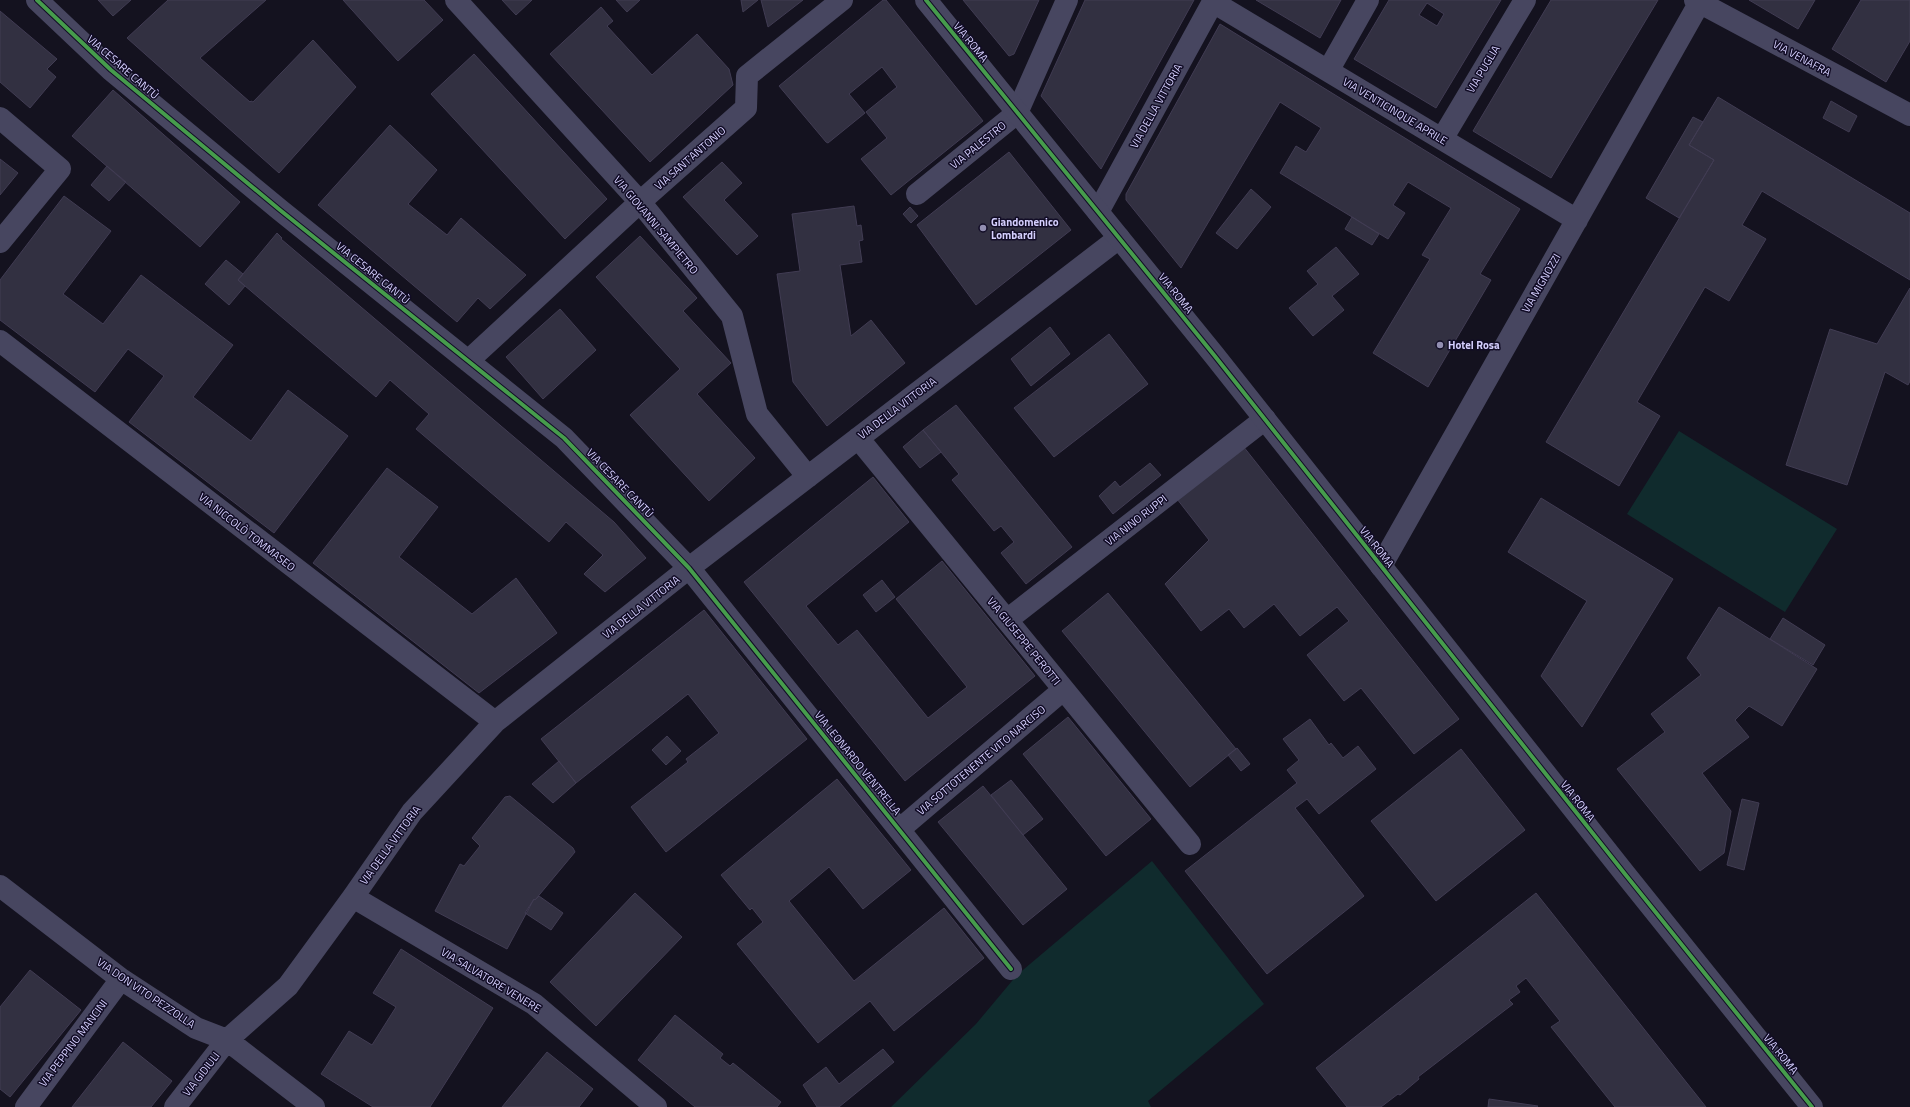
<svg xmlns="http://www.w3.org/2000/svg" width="1910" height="1107" viewBox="0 0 1910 1107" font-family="'Titillium Web',sans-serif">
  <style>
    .green { fill: #102b2d }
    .building { fill: #323041; stroke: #413c53; fill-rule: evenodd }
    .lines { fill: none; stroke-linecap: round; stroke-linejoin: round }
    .minor { stroke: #474660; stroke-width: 22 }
    .tertiary { stroke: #474660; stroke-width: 22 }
    .cycleway-casing { stroke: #110c25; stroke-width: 6 }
    .cycleway { stroke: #469c4c; stroke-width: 4 }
    .poi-dot { fill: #928eb1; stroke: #110c25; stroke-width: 1.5 }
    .labels { text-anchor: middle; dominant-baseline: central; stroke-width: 3; stroke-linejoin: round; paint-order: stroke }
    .street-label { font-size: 11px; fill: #d6d0ff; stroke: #110c25 }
    .poi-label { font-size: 11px; font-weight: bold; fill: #d6d0ff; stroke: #110c25; text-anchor: start }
  </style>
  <rect width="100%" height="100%" fill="#14121f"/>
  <path class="green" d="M1679,431L1837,529L1785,612L1627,514Z
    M1152,861L1264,1004L1148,1101L1151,1107H891L976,1024L1017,975Z"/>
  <path class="building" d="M98,0H131L113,16Z
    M168,0H266L200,58L250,102L251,101L253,102L313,40L356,87L279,173L127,38Z
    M343,0H424L443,20L398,61Z
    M502,0H532L516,15Z
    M616,0H640L627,12Z
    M741,0H758L743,12Z
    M761,0H803L768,27Z
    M883,0H886L983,121L891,195L861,159L887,138L866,112L897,87L882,67L849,94L865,113L828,143L826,142L779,86Z
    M963,0H1039L1014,54L1009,56Z
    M1085,0H1194L1101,169L1041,96Z
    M1256,0H1341L1320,38Z
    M1389,0H1501L1436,108L1354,59ZM1427,3L1444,14L1437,26L1419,15Z
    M1551,0H1658L1551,178L1473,131Z
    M1749,0H1815L1798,29Z
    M1861,0H1910V41L1886,82L1832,49Z
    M601,7L613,21L607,26L652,75L697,34L729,69L733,85L650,162L550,54Z
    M0,11L57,59L47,69L56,77L30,108L0,82Z
    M1220,24L1520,209L1480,274L1491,280L1428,387L1373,353L1430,259L1422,255L1451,208L1408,182L1393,205L1405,213L1388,239L1280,173L1296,146L1306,152L1321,128L1280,102L1181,268L1126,200V194Z
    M474,54L607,199L565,239L431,94Z
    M113,90L240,202L200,247L72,136Z
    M1718,97L1910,213V280L1762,191L1742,225L1766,239L1729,301L1705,287L1637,402L1660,416L1619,486L1546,442L1714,160L1689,145Z
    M1831,101L1857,116L1849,132L1823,118Z
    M1693,117L1703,122L1689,145L1714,160L1679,218L1646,198Z
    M390,125L437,170L408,204L447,235L461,218L526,275L490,309L478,298L457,322L318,205Z
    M1009,152L1071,230L976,305L917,225Z
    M0,159L18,173L0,195Z
    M722,162L742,183L724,200L758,236L737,255L683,197Z
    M107,166L126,182L109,201L91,185Z
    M1251,189L1271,207L1237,249L1216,233Z
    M64,196L111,231L63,294L103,324L141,275L233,345L193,397L251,441L288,390L348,436L274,533L129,422L164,376L128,349L95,392L0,320V280Z
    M854,206L857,226L861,225L863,240L859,241L862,262L840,265L851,336L871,320L905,363L827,426L793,382L777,274L800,271L792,214Z
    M910,207L918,216L911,223L903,214Z
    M1352,217L1379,234L1372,245L1345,229Z
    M277,233L282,238L281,239L614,522L646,558L605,592L584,574L603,555L566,522L549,542L416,429L429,414L390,380L376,397L238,280Z
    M640,236L697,298L683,311L731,363L697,394L755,458L709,501L630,415L680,369L596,277Z
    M1336,247L1359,274L1332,296L1344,310L1313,336L1289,308L1318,284L1307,271Z
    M226,260L243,274L238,280L245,286L229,305L205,284Z
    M1910,288V381L1908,385L1885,372L1847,485L1786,465L1830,329L1877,344Z
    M560,309L596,350L543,399L506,357Z
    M1050,327L1070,354L1031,386L1011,359Z
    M1109,334L1148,384L1054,457L1014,408Z
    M956,405L1072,547L1026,584L1001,553L1014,542L1001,526L994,531L952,480L959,474L923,430Z
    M923,430L941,452L920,468L903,447Z
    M1243,446L1459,719L1414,754L1361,688L1344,701L1307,655L1349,621L1337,607L1300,636L1274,604L1244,628L1229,609L1201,631L1165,584L1209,540L1177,499Z
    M1150,463L1161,475L1113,514L1099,496L1115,481L1120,487Z
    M387,468L438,507L399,557L472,614L516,578L557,633L479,693L313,563Z
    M873,477L909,522L806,606L838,645L857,630L928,718L967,687L896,599L942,561L1035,676L905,781L744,582Z
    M1541,498L1673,579L1582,727L1541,676L1587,601L1508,552Z
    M882,580L895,597L876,612L863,595Z
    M1108,593L1236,749L1190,787L1062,631Z
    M1719,607L1817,669L1782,726L1749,706L1735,720L1749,737L1702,773L1731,811L1724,853L1700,871L1617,769L1665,732L1651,714L1701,675L1687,658Z
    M704,610L807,739L666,852L631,807L688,762L686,759L719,733L688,694L576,783L541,739Z
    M1783,618L1825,645L1813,665L1770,639Z
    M1068,717L1151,819L1106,856L1023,754Z
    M1310,719L1329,745L1331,743L1343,758L1358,746L1376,769L1319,814L1307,799L1295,808L1364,896L1267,974L1185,871L1297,783L1287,770L1299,760L1283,739Z
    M667,736L681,751L666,765L652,750Z
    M1237,748L1250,764L1241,771L1228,755Z
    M1461,749L1525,830L1436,901L1371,821Z
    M559,761L576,783L553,803L532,784Z
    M837,779L911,870L863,909L829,867L789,901L854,981L944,908L984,958L894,1031L870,1001L818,1043L737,944L763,922L752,908L750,910L721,875Z
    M1011,780L1043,819L1023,835L991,795Z
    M983,786L1067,889L1023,925L938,822Z
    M510,796L573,848L575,852L535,900L534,899L507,949L435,911L460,864L464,866L480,846L472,838L505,797Z
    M1742,799L1759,803L1744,870L1727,865Z
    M635,893L682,937L596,1026L550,982Z
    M1536,893L1706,1107H1615L1551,1027L1560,1021L1526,978L1516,986L1520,992L1509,1000L1513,1004L1418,1077L1419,1079L1400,1095L1398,1094L1381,1107H1347L1316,1068Z
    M539,896L563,913L551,930L525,913L534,899L535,900Z
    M401,949L493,1008L430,1107H373L321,1074L349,1031L372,1045L396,1007L373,993Z
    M30,970L81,1010L10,1097L0,1089V1007Z
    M675,1015L723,1054L720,1058L730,1066L733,1063L781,1102L777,1107H695L638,1060Z
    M123,1042L172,1081L151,1107H72Z
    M883,1049L894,1062L839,1107H817L803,1085L826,1067L839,1084Z
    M547,1052L593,1089L579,1107H502Z
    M1489,1099L1538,1106L1537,1107H1488Z"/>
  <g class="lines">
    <path class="minor" d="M37,0L111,70L280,210L564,438L689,568L1011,969
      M456,0L640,202L732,316L757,414L808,477
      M1695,0L1910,115
      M1213,2L1577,220
      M1328,71L1368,0
      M0,118L60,169L0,242
      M1442,139L1525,0
      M917,194L1017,113L1067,0
      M1098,212L1214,0
      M0,341L495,722
      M468,361L640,202L746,108L747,76L842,0
      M858,438L1190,844
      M1381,566L1701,0
      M1007,620L1265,419
      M900,829L1063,690
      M0,886L121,979L196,1028L227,1040L314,1107
      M353,897L534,1004L656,1107
      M26,1107L121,979
      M175,1107L227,1040L288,986L353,897L412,812L495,722L689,568L1119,238"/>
    <path class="tertiary" d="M926,0L1214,355L1625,874L1812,1107"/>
    <g class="cycleway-casing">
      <path id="cycleway" d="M37,0L111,70L280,210L564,438L689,568L1011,969
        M926,0L1214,355L1625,874L1812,1107"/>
    </g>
    <use href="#cycleway" class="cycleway"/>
  </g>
  <g class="poi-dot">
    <circle cx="983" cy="228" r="4"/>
    <circle cx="1440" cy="345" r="4"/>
  </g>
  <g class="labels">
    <g class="street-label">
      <text transform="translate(971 42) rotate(51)">VIA ROMA</text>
      <text transform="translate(1802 58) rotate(28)">VIA VENAFRA</text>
      <text transform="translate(123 67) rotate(41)">VIA CESARE CANTÙ</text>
      <text transform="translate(1483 69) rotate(-59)">VIA PUGLIA</text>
      <text transform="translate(1156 106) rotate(-61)">VIA DELLA VITTORIA</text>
      <text transform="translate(1395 111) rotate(31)">VIA VENTICINQUE APRILE</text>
      <text transform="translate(978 145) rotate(-39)">VIA PALESTRO</text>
      <text transform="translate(690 158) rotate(-41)">VIA SANT'ANTONIO</text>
      <text transform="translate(656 225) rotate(50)">VIA GIOVANNI SAMPIETRO</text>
      <text transform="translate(373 273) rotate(39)">VIA CESARE CANTÙ</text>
      <text transform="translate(1541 283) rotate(-60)">VIA MIGNOZZI</text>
      <text transform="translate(1176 293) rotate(51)">VIA ROMA</text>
      <text transform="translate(897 408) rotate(-37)">VIA DELLA VITTORIA</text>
      <text transform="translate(620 483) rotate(46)">VIA CESARE CANTÙ</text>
      <text transform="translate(1136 520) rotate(-38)">VIA NINO RUPPI</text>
      <text transform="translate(247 532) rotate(38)">VIA NICCOLÒ TOMMASEO</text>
      <text transform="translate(1377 547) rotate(52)">VIA ROMA</text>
      <text transform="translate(641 607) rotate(-38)">VIA DELLA VITTORIA</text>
      <text transform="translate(1024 641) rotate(51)">VIA GIUSEPPE PEROTTI</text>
      <text transform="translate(981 760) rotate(-40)">VIA SOTTOTENENTE VITO NARCISO</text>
      <text transform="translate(858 763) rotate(51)">VIA LEONARDO VENTRELLA</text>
      <text transform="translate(1578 801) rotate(52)">VIA ROMA</text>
      <text transform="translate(390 845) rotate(-54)">VIA DELLA VITTORIA</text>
      <text transform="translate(491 980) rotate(31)">VIA SALVATORE VENERE</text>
      <text transform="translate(146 993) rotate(34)">VIA DON VITO PEZZOLLA</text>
      <text transform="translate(73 1043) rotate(-53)">VIA PEPPINO MANCINI</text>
      <text transform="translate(1781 1054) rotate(51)">VIA ROMA</text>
      <text transform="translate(201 1074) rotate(-52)">VIA GIDIULI</text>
    </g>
    <g class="poi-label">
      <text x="991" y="222">Giandomenico<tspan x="991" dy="13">Lombardi</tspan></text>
      <text x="1448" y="345">Hotel Rosa</text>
    </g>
  </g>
</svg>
